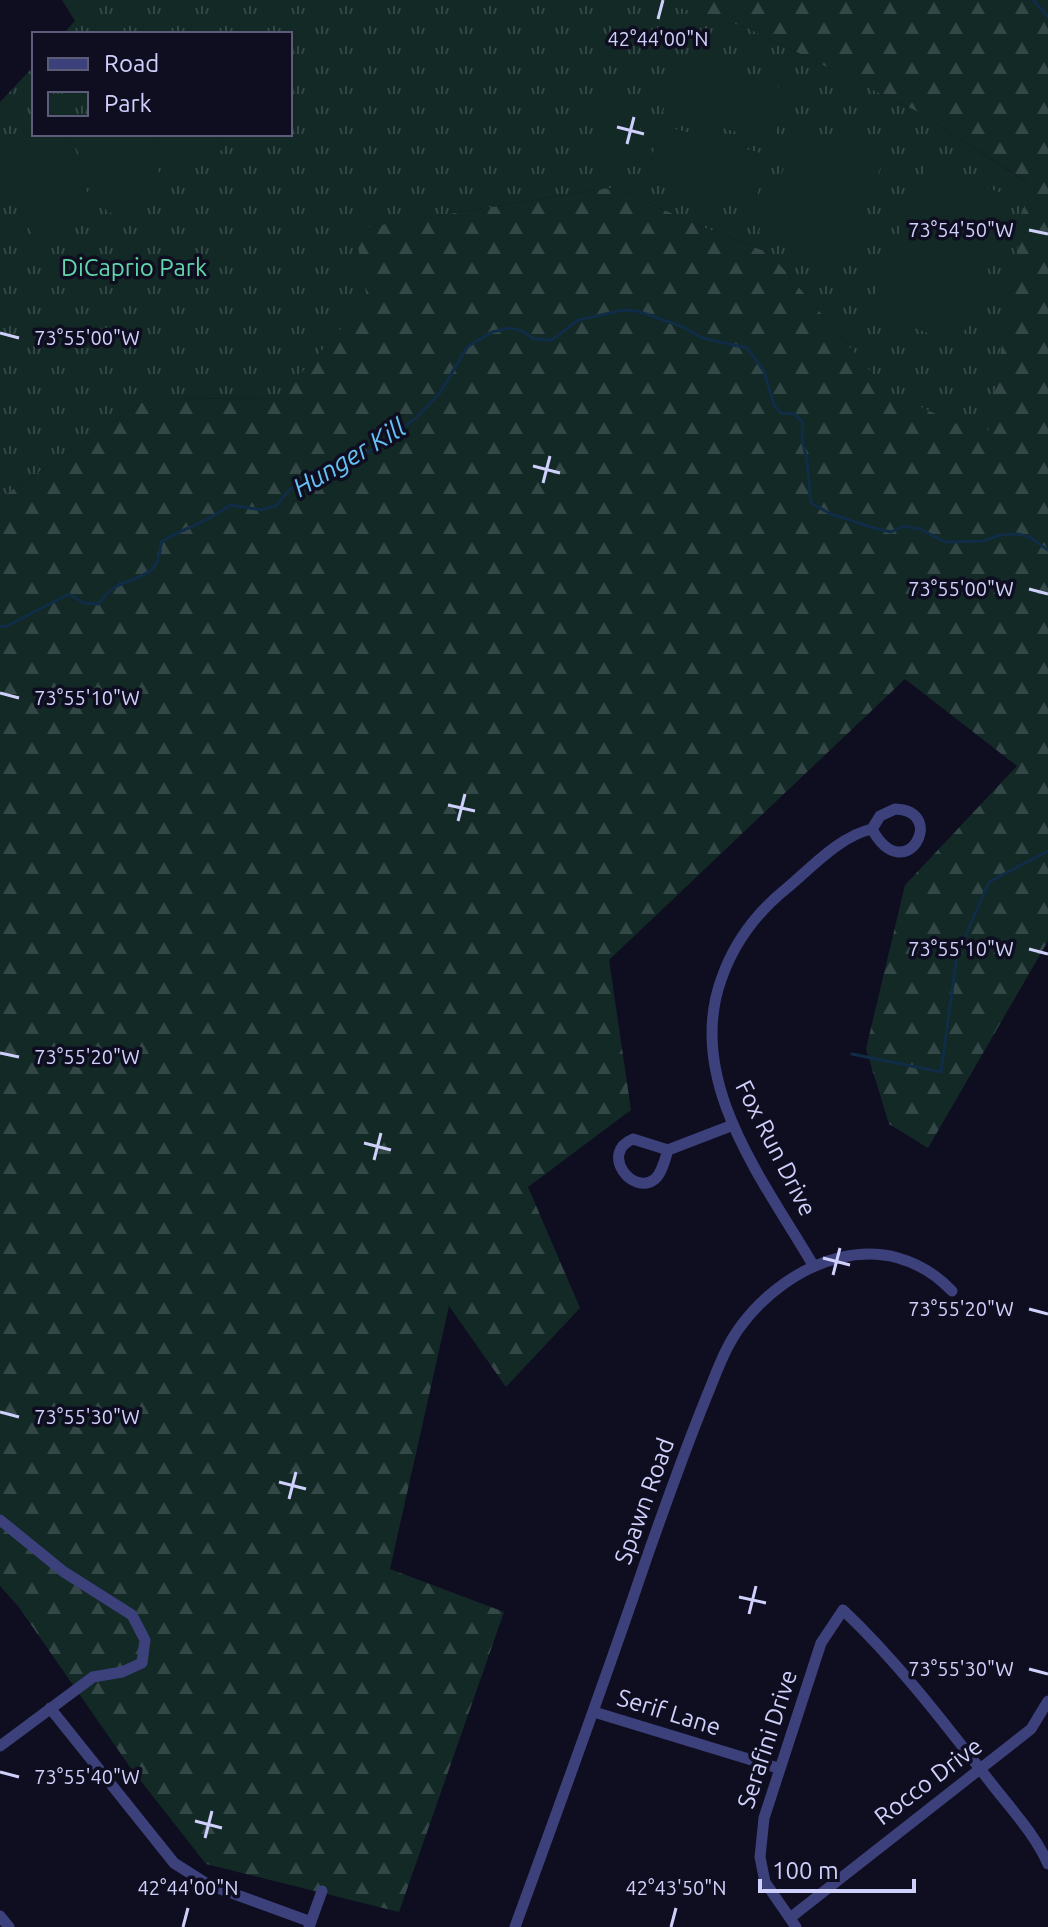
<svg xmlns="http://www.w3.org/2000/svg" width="1048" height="1927" viewBox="0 0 1048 1927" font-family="Ubuntu,sans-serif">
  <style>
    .forest { fill: url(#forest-firs) }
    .park { fill: url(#park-tufts) }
    .pitch { fill: #122926 }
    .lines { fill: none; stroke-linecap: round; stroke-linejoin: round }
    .stream { stroke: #112c46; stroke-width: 3 }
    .minor { stroke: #3c417c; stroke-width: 11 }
    .ticks { fill: none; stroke: #d0d0fc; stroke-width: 3 }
    .labels { text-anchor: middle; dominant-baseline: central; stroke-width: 7; stroke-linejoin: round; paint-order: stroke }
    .park-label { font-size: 24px; fill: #61d7ac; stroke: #0f0e20 }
    .street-label { font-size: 24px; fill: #d0d0fc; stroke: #0f0e20 }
    .water-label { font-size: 26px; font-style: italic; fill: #65c2f5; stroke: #0f0e20 }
    .ticks-label { font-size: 20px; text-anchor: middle; fill: #d0d0fc; stroke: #0f0e20; stroke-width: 7; stroke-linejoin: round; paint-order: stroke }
  </style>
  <defs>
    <pattern id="forest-firs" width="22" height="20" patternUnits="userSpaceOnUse" patternTransform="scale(2)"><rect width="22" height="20" fill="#122926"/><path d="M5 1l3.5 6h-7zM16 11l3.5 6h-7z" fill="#334746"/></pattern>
    <pattern id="park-tufts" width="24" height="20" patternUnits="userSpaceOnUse" patternTransform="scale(2)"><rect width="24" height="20" fill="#122926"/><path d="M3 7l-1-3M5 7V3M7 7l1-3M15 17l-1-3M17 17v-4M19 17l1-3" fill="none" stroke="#334746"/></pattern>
  </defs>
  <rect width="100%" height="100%" fill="#0f0e20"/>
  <path class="forest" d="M681,0H1048V941L928,1148L889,1124L866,1049L905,885L1017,766L905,679L609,960L631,1110L528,1187L580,1308L506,1387L449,1306L390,1569L504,1612L399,1912L206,1864L130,1767L18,1606L0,1586V498L147,399L279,398L354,229L615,187L693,223L770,253L887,391L1027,182L920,113L745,27L679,8Z"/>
  <path class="park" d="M62,0H681L680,8L745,27L920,113L1028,183L987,438L887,391L770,253L693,223L615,187L355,229L367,299L279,398L147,399L0,498V102L34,66V134H290V34H63L75,21Z"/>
  <path class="pitch" d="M678,58L787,89L774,142L663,112Z
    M605,90L645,98L634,167L591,161Z
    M661,125L768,155L753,211L645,180Z
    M34,126V134H61L99,218L36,243L0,170V140Z
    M800,127L884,158L845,264L759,232Z
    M69,134H141L166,187L108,214Z
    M153,134H217L224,149L172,173Z
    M927,166L1015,198L959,345L870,311Z"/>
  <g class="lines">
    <path class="stream" d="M1033,0L1048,17
      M0,626L5,627L69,594L84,603L98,604C104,598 109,590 117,586C143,573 159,578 161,542C185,527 207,523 230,505L262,510L277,505L289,490L360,458L416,418L440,393L467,347L492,332L510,328L522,331L534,339L552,340L578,320L624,310L637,311L681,326L702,338L747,348L764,371L774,405L781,413L795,414L803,423L802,440L807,460L811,503L831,514L874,528L891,532L904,526L920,529L945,542L984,541L999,535L1017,534L1030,537L1048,550
      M852,1054L941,1072L957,955L989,882L1048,851"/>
    <path class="minor" d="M895,809C949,811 905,890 872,829L880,816Z
      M633,1139L668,1150C665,1159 662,1173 655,1179C633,1197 599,1153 633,1139Z
      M668,1150L733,1125
      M813,1265C764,1181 685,1082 721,980C734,942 756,913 787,888C812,867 840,836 872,829
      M0,1520L64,1572L132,1615L145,1640L142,1663L122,1672L93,1677L0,1746
      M50,1708L174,1863L207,1884L311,1922
      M594,1712L778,1768
      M0,1916L9,1927
      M790,1918L1031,1729L1048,1701
      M309,1927L322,1891
      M515,1927C560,1804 605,1681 647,1557C666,1503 685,1450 706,1398C716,1374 724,1349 740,1327C790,1259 886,1222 952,1291
      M796,1927L765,1882L760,1857L764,1818L821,1643L843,1610C898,1662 945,1724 991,1783C1011,1809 1035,1834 1048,1864"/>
  </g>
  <path class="ticks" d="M658,19L663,0M617,127L644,134M627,144L634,117M1029,230L1048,234M0,333L19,338M533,466L560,473M543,483L550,456M1029,589L1048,594M0,693L19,698M448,805L475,811M458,821L465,794M1029,949L1048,954M0,1053L19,1057M364,1143L391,1150M374,1160L381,1133M823,1258L850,1265M833,1275L840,1248M1029,1309L1048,1314M0,1412L19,1417M279,1482L306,1489M289,1499L296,1472M739,1597L766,1603M749,1614L756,1586M1029,1669L1048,1674M0,1772L19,1777M195,1821L222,1828M205,1838L212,1811M183,1927L188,1908M671,1927L676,1908"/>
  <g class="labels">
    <g class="park-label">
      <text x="134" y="267">DiCaprio Park</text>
    </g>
    <g class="street-label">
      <text transform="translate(776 1148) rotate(63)">Fox Run Drive</text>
      <text transform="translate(644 1501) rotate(-70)">Spawn Road</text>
      <text transform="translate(669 1712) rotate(17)">Serif Lane</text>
      <text transform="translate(767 1739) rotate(-72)">Serafini Drive</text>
      <text transform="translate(928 1781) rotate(-37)">Rocco Drive</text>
    </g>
    <g class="water-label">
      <text transform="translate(349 457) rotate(-31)">Hunger Kill</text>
    </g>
  </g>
  <g class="ticks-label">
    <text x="658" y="46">42°44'00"N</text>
    <text x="961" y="237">73°54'50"W</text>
    <text x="87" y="345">73°55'00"W</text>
    <text x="961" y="596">73°55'00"W</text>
    <text x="87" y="705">73°55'10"W</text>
    <text x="961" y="956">73°55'10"W</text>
    <text x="87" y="1064">73°55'20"W</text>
    <text x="961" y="1316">73°55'20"W</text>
    <text x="87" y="1424">73°55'30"W</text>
    <text x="961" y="1676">73°55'30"W</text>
    <text x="87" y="1784">73°55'40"W</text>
    <text x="188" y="1895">42°44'00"N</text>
    <text x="676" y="1895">42°43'50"N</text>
  </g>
  <rect x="32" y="32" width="260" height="104" fill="#0f0e20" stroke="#5c5c78" stroke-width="2"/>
  <rect x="48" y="58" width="40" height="12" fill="#3c417c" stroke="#5c5c78" stroke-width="2"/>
  <text x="104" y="72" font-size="24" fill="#d0d0fc">Road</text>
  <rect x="48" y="92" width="40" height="24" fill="url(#park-tufts)" stroke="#5c5c78" stroke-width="2"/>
  <text x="104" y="112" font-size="24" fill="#d0d0fc">Park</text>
  <path d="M760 1879v12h154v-12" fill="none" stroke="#d0d0fc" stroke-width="4"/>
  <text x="772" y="1879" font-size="24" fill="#d0d0fc" stroke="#0f0e20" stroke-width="6" paint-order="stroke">100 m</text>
</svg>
